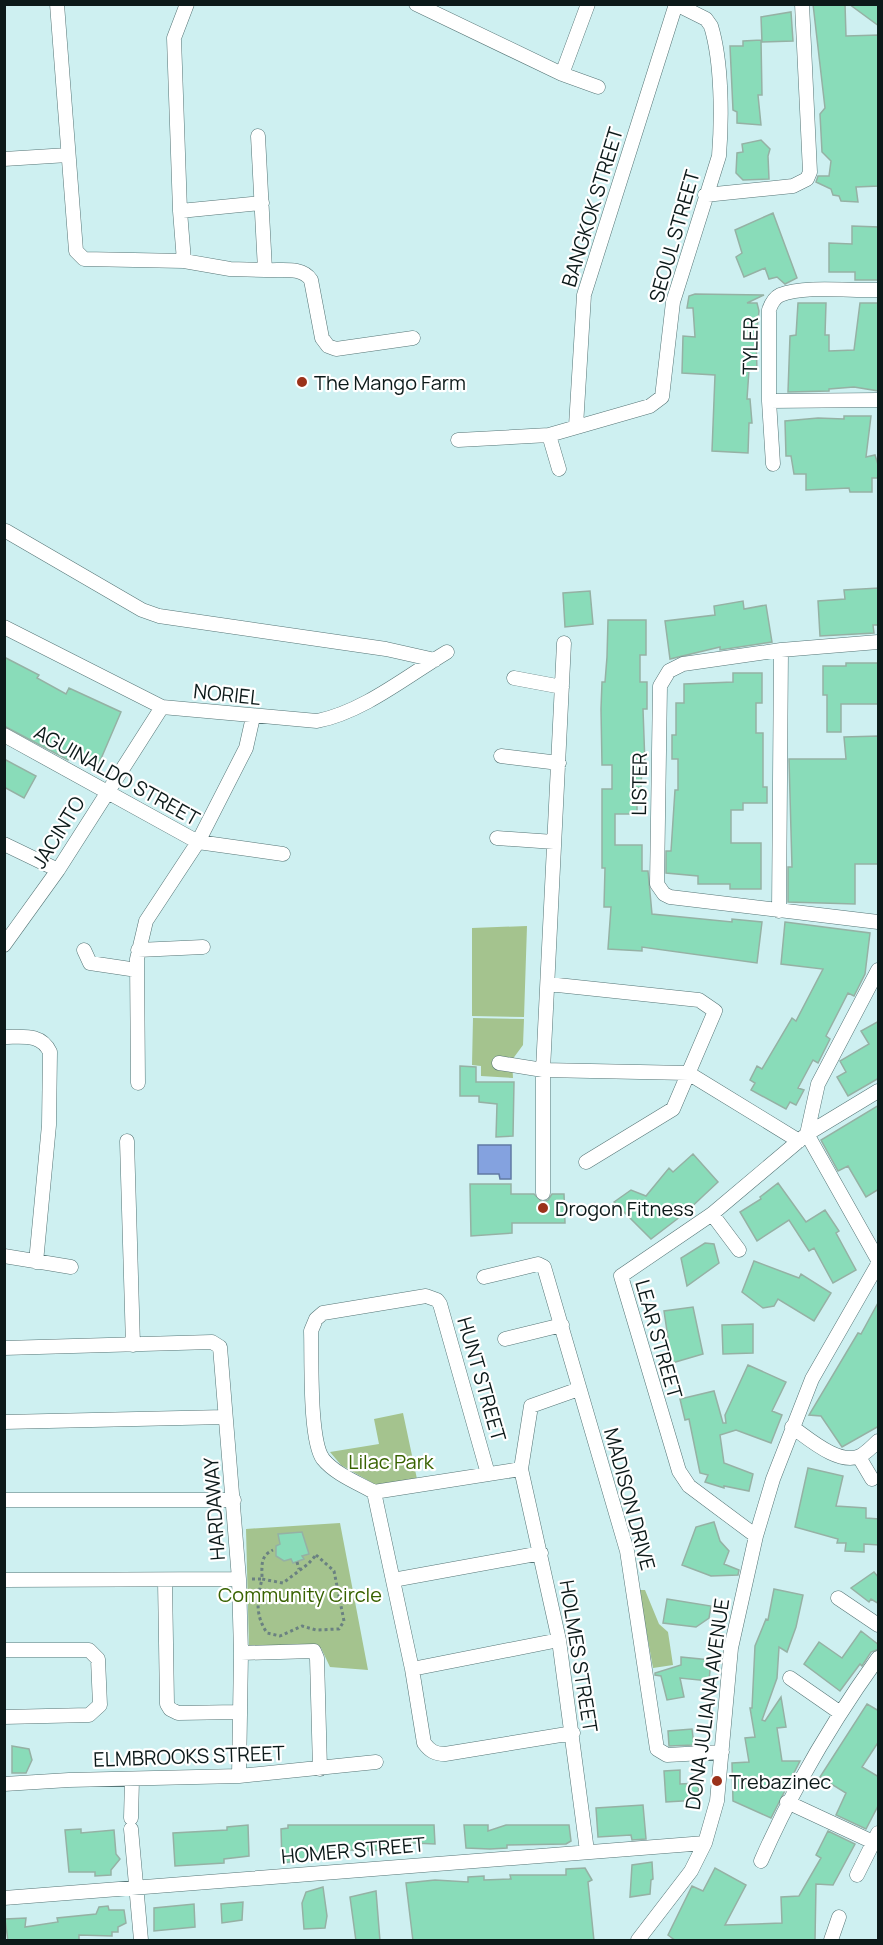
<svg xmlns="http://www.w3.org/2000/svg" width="883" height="1945" viewBox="0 0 883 1945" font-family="Manrope,sans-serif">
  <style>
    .green { fill: #a4c38e }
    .water { fill: #84a2df; stroke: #6079a4; stroke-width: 1.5 }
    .building { fill: #89dcb9; stroke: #95b1a4; stroke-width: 1.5 }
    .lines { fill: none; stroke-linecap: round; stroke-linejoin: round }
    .minor-casing { stroke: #567576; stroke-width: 15 }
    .path { stroke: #6a8181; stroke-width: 3; stroke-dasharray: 3 3; stroke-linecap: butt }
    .minor { stroke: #fff; stroke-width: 14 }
    .poi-dot { fill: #9b321a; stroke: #fff; stroke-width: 2 }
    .labels { text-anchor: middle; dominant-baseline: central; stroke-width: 4.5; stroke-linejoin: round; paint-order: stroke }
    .street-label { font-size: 20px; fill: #0c1919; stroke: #fff }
    .poi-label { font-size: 20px; fill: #0c1919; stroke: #fff; text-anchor: start }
    .park-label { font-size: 20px; fill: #386200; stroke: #fff }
  </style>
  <rect width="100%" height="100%" fill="#cef0f1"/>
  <path class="green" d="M527,926L524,1017L472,1016V928Z
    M473,1018L524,1019L523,1045L512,1060L513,1078L481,1076V1066L472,1065Z
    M403,1413L417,1479L376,1485L341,1465L330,1452L379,1444L374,1419Z
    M340,1523L368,1670L330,1667L321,1648L249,1649L246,1529Z
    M639,1590H645L659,1624L668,1632L673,1665L653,1668Z"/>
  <path class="water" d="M478,1145H511V1179H500L499,1174H478Z"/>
  <path class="building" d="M813,4H845L846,36L879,35V186L856,187L858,202L841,201L839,196L833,195L831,189L816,182L818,176H829L831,161L822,152L820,114L825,108Z
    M849,4H879V26Z
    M791,12L793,41L762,42L761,17Z
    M761,40L762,95H758L761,125L737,123V112L733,110L730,46H743V41Z
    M761,140L770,149L768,156L769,179L743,180L736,173L737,153L743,152L742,144Z
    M773,213L797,278L785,284L777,277L769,279L765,268L744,277L736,257L742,253L735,230Z
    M852,226L879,227V280H855V272H829V243L852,244Z
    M695,294L764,295L747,303H757L759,311L756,338L757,371L749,370L747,399H750L752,423H749L748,453L712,451L715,375L682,373L683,336L695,337L693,308H687L689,296Z
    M798,303H826L825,335H829V351L854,350L860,303H879V391L854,387L829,389V391L788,392L790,336L796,335Z
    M844,416H871L866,457L875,455L879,468V478H872V492H850L849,488L806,490V474H794L791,456H786L785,421L818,418L844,419Z
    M879,588V625H873L874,633L820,636L818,601L845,599L844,590Z
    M590,591L593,624L565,627L563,593Z
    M743,601L744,609L766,605L772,642L720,650V647L670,659L665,621L715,615L714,606Z
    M608,620H646V655H640V682H647V709H643L645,765H642L641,788H637V814H615V845H642V871H648L652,914L732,922V919L762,922L757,963L642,947V951L608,949L611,907H604L605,868H602V789H612V765H602L601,709L602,682H605L607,657Z
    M4,657L39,675L37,678L66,694L69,688L121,712L97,768L71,755L68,760L4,726Z
    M846,663H879V704H841V732H827V695H823V666H846Z
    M733,673H762V703H756V733H763V787H767V803H743V810H731V843H761V889H730V884H698V876L666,873V851H671L675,790H678V759H672V735H676V703H684V684L733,682Z
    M879,736V864H855V904L788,902V867H792L789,759H846L844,737Z
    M4,759L36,776L24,798L4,787Z
    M785,922L870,933L865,974L854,996L848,993L826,1036L830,1039L818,1063L813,1060L798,1088L804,1090L796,1105L790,1102L786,1109L751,1090L755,1083L750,1080L757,1066L762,1069L792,1018L796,1021L823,969L781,964Z
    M879,1021V1078L848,1096L837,1077L846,1072L840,1061L869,1044L861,1031Z
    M460,1066L476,1067V1082H514L513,1136L496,1137L497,1104L479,1102V1096H460Z
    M879,1105V1189L866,1197L848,1166L838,1171L821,1140Z
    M693,1154L718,1182L685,1213L651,1239L614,1202L631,1190L646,1196L669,1168L673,1172Z
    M778,1183L806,1222L825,1210L839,1231L836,1233L856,1270L833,1283L814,1248L809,1251L789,1220L757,1241L740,1212L761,1199L760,1197Z
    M470,1184H511V1194H534L542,1202L548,1200L552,1194H564L565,1223H512V1233L471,1236Z
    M705,1243L714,1244L719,1263L687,1286L681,1258Z
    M754,1261L799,1278L801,1274L831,1293L814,1321L778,1299L774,1306L763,1308L742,1292Z
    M879,1301V1426L842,1447L821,1416L809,1415L858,1333L861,1334Z
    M693,1307L703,1354L672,1363L665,1338H668L664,1311Z
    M753,1324V1353L723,1354L722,1325Z
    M748,1365L786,1382L772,1411L782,1415L771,1443L736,1430L720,1435L724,1463L753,1474L749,1491L724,1486V1488L705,1482L708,1475L700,1473L689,1419L685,1420L680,1399L714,1391L723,1423H726L725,1415Z
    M808,1468L843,1476L836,1506L866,1508V1518L879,1519V1545L864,1544V1552L845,1551L846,1543H837L838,1539L795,1527Z
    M714,1522L720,1541L729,1551L724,1564L739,1570L738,1575L711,1576L682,1565L696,1527Z
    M302,1532L309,1554L302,1556L304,1559L293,1563L291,1559L284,1561L276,1556V1546L280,1544L278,1534Z
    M874,1572L879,1578V1604L871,1599L869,1602L851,1588Z
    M774,1589L803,1595L796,1627L787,1652L779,1647L777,1678L762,1720L765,1721L781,1697L786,1727L777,1728L782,1761H800L771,1818L733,1801L732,1763L749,1762L745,1738L755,1737L750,1708H752L755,1646L766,1619L768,1620Z
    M667,1599L711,1606L709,1618L696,1627L663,1623Z
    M861,1631L879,1645V1649L871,1652L862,1666L860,1664L840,1691L804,1664L819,1642L842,1658Z
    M681,1657L711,1660L709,1681L680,1678L684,1697L667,1700L661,1676L655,1675V1673L681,1665Z
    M867,1704L879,1711V1741L862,1767L879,1777V1804L866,1829L836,1815L846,1793L820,1777Z
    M692,1729L694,1745L669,1746L668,1731Z
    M12,1746L29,1749L32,1760L26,1773H12Z
    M680,1770V1784L698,1783L699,1800L666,1802L664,1771Z
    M643,1805L646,1839L632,1840L631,1835L598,1837L596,1808Z
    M248,1825L249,1856L224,1859V1863L175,1866L173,1833L227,1830V1827Z
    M288,1825H434L435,1844L391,1842L379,1850L370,1851L328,1849L330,1857L282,1863L281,1829L288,1828Z
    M464,1825H488V1831L506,1825H569L571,1841L566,1844L507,1845V1848L490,1849L466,1848Z
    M81,1829V1833L114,1830L116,1854L120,1859L111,1870V1875L95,1876V1872H69L65,1830Z
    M828,1831L855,1844L833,1885L816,1884L815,1941H676L668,1935L692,1886L703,1891L715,1868L746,1885L725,1925L782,1923L781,1897L799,1896L821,1858L816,1855Z
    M652,1862L653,1879L651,1880L650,1894L630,1897L632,1865Z
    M585,1868L592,1880L588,1882L594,1941H413L406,1883L435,1880L468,1882V1877L484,1876V1880L511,1879L510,1875H566V1869Z
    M323,1887L327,1916L325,1928L304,1929L302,1903L306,1892Z
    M376,1891L380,1941H356L350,1897Z
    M243,1902L242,1920L222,1923L221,1904Z
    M194,1904L195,1927L154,1931V1908Z
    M108,1906L109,1910H124L126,1923L118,1927V1932H112V1936L79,1935V1941H8L5,1919L26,1918L25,1927L58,1922L57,1918L96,1914L99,1907Z"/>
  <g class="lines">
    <g class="minor-casing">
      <path id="minor" d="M57,4L76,251L84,259L184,261L230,269L265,270L258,136
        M416,4L562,74L598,87
        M562,74L588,4
        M4,159L68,155
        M705,195L793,186L807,179L810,172L802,4
        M180,211L262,203
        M184,261L180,211L174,38L187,4
        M265,270C281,271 302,266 311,280L322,338L328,346L336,349L413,338
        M769,401L878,400
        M549,435L559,469
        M458,440L549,435L650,406L662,397L673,302L719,156C722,119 722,62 711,26L706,19L676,4L584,295L576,426
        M773,464L769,401V310C771,304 774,298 780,295C805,285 851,291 878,290
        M6,531L142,610L159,616L386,649L435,660
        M4,627L162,707L317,721C363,712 407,676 447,652
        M878,642L781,650L683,664L669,671L660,686L657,884L664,894L670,897L878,922
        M514,678L562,687
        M4,735L198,842L283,854
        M501,756L559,763
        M497,838L554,842
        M4,844L58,870
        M779,911L781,650
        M4,945L58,870L162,707
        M84,950L90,963L137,970
        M138,950L203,947
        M548,984L699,1000L715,1011L673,1109L586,1162
        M4,1037C23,1037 41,1033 50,1052L49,1125L36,1262
        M499,1063L543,1070L688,1073L799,1141
        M138,1083L137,959L146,921L198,842L246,748L253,717
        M807,1134L818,1084L878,970
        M807,1134L878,1260
        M127,1141L133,1345
        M543,1193V1070L564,643
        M712,1214L739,1250
        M4,1256L71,1267
        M484,1277L538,1264L544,1267L627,1551L657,1749L667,1755L722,1752
        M505,1339L562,1325
        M4,1348L212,1342L220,1347L239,1579L241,1653L239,1776
        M579,1389L531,1406L521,1469L559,1640L587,1851
        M4,1422L225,1417
        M792,1427C808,1438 839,1466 860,1456C866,1453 873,1446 878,1441
        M859,1457L872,1479
        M374,1492C358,1483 335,1474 323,1459C309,1440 312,1358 311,1331L316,1319L323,1313L426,1296L437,1300L440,1304L488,1474
        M374,1492L412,1669L424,1743C430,1751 435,1754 445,1754L573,1733
        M374,1492L521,1469
        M4,1500H234
        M756,1536L689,1486L679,1471L621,1276L712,1214L807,1134L878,1091
        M4,1580L239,1579
        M393,1580L541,1553
        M165,1581L167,1704L170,1709L178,1713L238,1712
        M838,1598L878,1625
        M4,1650H89L98,1659L100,1705L89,1715L4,1717
        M241,1653L314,1651L317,1658L320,1769
        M412,1669L559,1640
        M790,1678L839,1712
        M4,1784L69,1780L239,1776L376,1762
        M787,1802L873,1842
        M131,1818L132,1780
        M131,1829L141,1940
        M761,1861C793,1788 832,1722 878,1658
        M857,1875L878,1833
        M4,1898L705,1843
        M638,1940L691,1871L705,1843L717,1801L731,1648L756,1536L773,1479L812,1379L878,1264
        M831,1940L839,1917"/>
    </g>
    <path class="path" d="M316,1555L334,1571L344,1621L339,1629L316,1630L302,1626L280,1636L267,1633C255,1615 257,1600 262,1579L283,1583L308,1564Z
      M297,1562L299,1569
      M252,1579H262C262,1565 260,1556 273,1550"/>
    <use href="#minor" class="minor"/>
  </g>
  <g class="poi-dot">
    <circle cx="302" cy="382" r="6"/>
    <circle cx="543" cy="1208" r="6"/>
    <circle cx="717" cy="1781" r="6"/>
  </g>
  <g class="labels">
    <g class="street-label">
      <text transform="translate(592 207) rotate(-73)">BANGKOK STREET</text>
      <text transform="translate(674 236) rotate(-74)">SEOUL STREET</text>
      <text transform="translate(750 346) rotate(-89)">TYLER</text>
      <text transform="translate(227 694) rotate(6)">NORIEL</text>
      <text transform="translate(117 775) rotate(29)">AGUINALDO STREET</text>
      <text transform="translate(639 784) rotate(-89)">LISTER</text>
      <text transform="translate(58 832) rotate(-58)">JACINTO</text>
      <text transform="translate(659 1339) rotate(74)">LEAR STREET</text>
      <text transform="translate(482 1379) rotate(74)">HUNT STREET</text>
      <text transform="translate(630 1499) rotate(75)">MADISON DRIVE</text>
      <text transform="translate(214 1509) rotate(-94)">HARDAWAY</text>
      <text transform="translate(579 1656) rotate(81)">HOLMES STREET</text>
      <text transform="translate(707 1704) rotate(-82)">DONA JULIANA AVENUE</text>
      <text transform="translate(189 1756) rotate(-2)">ELMBROOKS STREET</text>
      <text transform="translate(353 1850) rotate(-5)">HOMER STREET</text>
    </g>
    <g class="poi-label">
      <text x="314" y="382">The Mango Farm</text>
      <text x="555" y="1208">Drogon Fitness</text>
      <text x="729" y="1781">Trebazinec</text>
    </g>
    <g class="park-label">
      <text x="391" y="1461">Lilac Park</text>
      <text x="300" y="1594">Community Circle</text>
    </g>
  </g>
  <rect width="883" height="1945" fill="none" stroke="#0c1919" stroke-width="12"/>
</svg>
